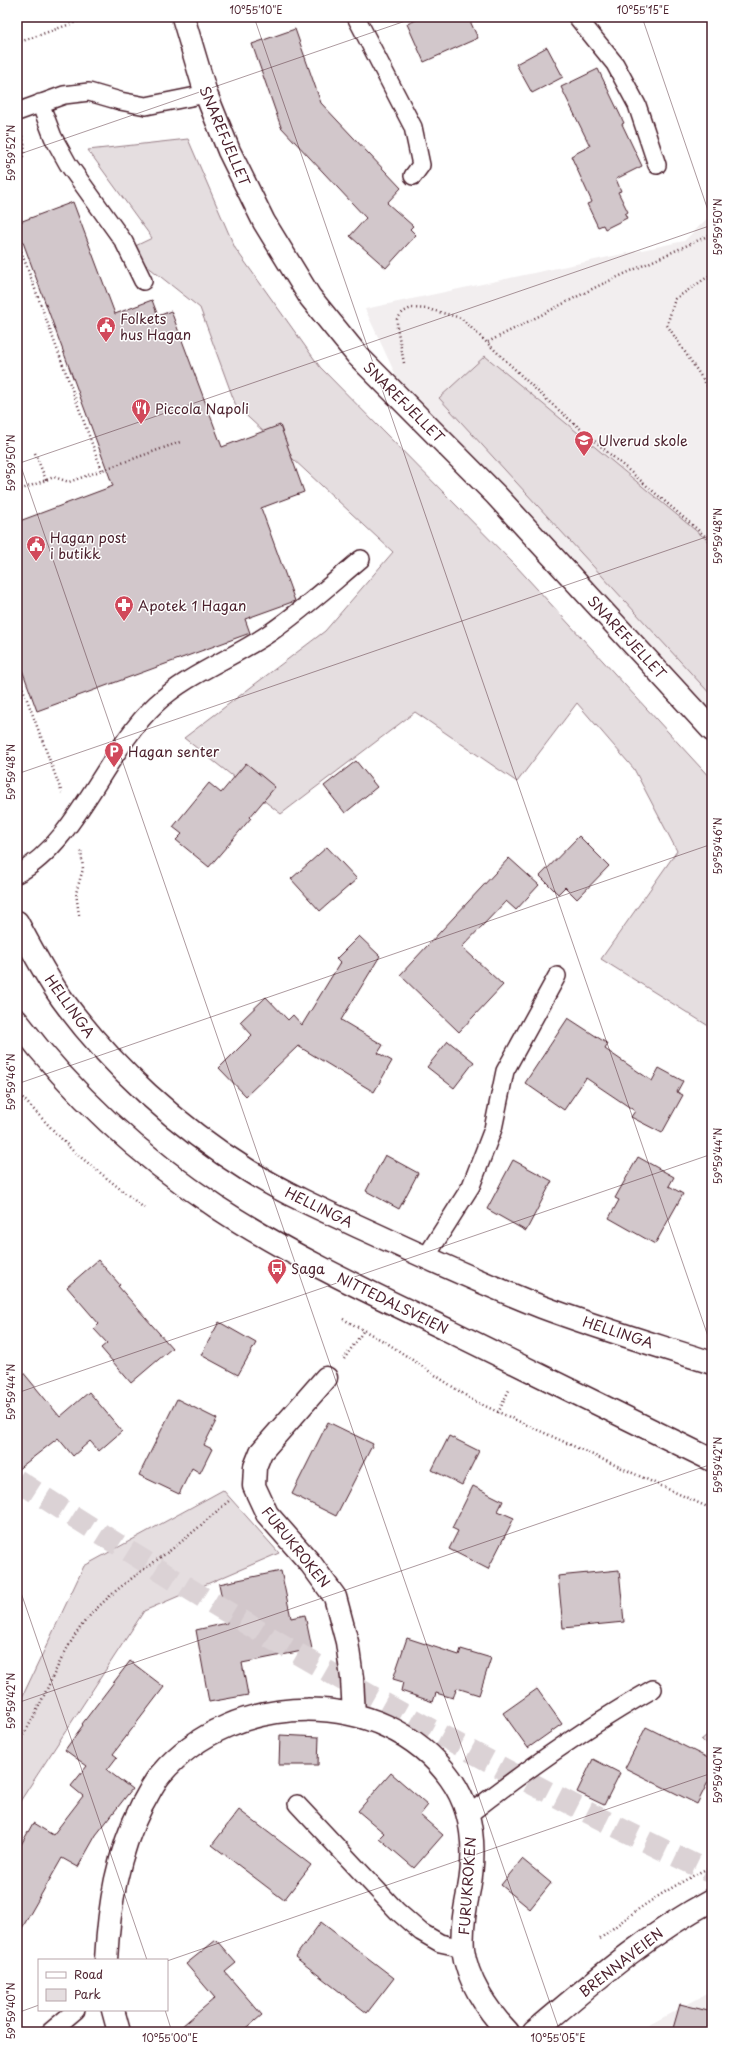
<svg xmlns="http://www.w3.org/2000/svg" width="729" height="2049" viewBox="0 0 729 2049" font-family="'Playpen Sans',sans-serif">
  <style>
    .built { fill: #f2eeef }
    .green { fill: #e5dee0; stroke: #987e86 }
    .building { fill: #d2c7cb; stroke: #4a1f2b }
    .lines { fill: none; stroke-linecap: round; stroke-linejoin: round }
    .trunk-tunnel { stroke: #dbd2d5; stroke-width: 22; stroke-dasharray: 22 11; stroke-linecap: butt }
    .service-casing { stroke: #4a1f2b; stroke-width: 20 }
    .minor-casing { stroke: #4a1f2b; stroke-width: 25 }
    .secondary-casing { stroke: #4a1f2b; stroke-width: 25 }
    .path { stroke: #4a1f2b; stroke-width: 2.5; stroke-dasharray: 1 3; stroke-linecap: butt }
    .service { stroke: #fff; stroke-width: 17 }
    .minor { stroke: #fff; stroke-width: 22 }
    .secondary { stroke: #fff; stroke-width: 22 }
    .ticks { fill: none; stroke: #4a1f2b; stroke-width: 1; stroke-opacity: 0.45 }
    .labels { text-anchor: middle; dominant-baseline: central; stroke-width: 3; stroke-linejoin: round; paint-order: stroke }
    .street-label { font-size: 14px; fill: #4a1f2b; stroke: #fff }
    .poi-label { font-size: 14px; fill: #4a1f2b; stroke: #fff; text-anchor: start }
    .neatline { fill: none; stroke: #4a1f2b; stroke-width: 1.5 }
    .ticks-label { font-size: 10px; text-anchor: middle; fill: #4a1f2b }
  </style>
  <rect width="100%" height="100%" fill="#fff"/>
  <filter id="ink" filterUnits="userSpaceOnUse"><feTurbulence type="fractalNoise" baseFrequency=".025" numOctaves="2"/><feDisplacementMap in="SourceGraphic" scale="8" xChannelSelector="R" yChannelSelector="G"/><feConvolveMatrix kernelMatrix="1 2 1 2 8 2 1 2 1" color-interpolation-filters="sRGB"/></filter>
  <g filter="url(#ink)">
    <path class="built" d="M712,214V732L411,408L365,309L684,241Z
      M712,1991V2032H636Z"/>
    <path class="green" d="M188,139L235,248L320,367L516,566L712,780V1033L707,1025L601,959L677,851L634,769L577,703L517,782L415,712L281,814L184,738L325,631L393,552L236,406L200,308L127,250L152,238L88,150Z
      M485,356L712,544V696L439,398Z
      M223,1490L279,1553L144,1611L17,1806V1708L84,1566Z
      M712,1731V1750L701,1740Z"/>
    <path class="building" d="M423,17H468L478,38L424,62L407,24Z
      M295,29L321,103L401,188L387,203L413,226L410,229L416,235L386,268L350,236L366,218L281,127L252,44Z
      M547,47L563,77L532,93L516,64Z
      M598,69L624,123L622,124L642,166L616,179L621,191L618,192L628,212L625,214L627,218L605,229L603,225L598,227L587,204L592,202L571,156L590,146L561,87Z
      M73,202L115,314L152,300L158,316L171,311L222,447L280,425L304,492L261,508L295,601L245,619L250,633L37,711L17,656V522L113,486L17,226V223Z
      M356,761L377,787L345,813L324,786Z
      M246,763L275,787L250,817L251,818L209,867L176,840L182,834L173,827L209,783L221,793Z
      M579,836L609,866L577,899L565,887L558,894L540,876Z
      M327,847L357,879L320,911L291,879Z
      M509,858L539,885L516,910L506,901L462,947L503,985L459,1032L400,975Z
      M359,936L380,956L341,1020L383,1045L378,1053L392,1061L374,1092L298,1046L246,1096L219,1068L252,1035L240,1022L266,997L288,1020L293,1015L302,1025L340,963L336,959Z
      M568,1018L608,1044L605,1049L652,1081L659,1068L683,1081L677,1092L683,1095L662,1133L631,1117L635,1111L586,1078L564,1110L525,1083Z
      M448,1041L474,1062L454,1088L427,1067Z
      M385,1155L418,1173L399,1209L366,1191Z
      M638,1157L674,1177L669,1186L683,1194L655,1244L609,1218L619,1200L615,1198Z
      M513,1160L552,1181L526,1231L487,1209Z
      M98,1260L120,1285L118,1286L172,1348L131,1383L101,1348L107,1343L94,1329L99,1324L67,1287Z
      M219,1322L256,1343L238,1375L201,1355Z
      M17,1365L60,1417L89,1392L122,1431L99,1451L90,1441L73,1456L58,1438L17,1470Z
      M177,1399L217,1419L204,1445L212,1449L200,1473L192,1468L179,1494L139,1475Z
      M328,1422L373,1444L336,1516L292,1494Z
      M449,1436L479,1451L462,1485L432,1470Z
      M473,1486L503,1501L498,1511L514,1518L488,1569L449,1549L458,1531L452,1528Z
      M619,1570L624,1622L563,1628L558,1576Z
      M281,1571L291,1618L305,1615L312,1649L242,1663L248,1695L209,1702L196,1630L227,1623L219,1584Z
      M407,1638L459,1655L461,1649L491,1658L479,1695L457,1688L453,1698L436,1693L433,1702L401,1691L403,1682L393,1679Z
      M130,1661L164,1687L113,1754L117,1757L107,1770L132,1789L96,1835L78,1867L62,1858L17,1937V1852L33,1823L53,1835L83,1796L71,1786L87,1766L65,1750L83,1725L82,1724Z
      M537,1689L562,1724L528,1748L503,1713Z
      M646,1727L712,1760V1774L697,1804L625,1768Z
      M280,1735L319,1737L318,1765H279Z
      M593,1759L620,1773L604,1805L577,1792Z
      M391,1773L428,1805L420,1815L443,1835L414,1868L379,1838L384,1833L358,1811Z
      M239,1810L311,1865L284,1900L212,1845Z
      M522,1859L551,1883L530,1909L501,1885Z
      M321,1922L394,1978L367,2013L295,1957Z
      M216,1940L236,1963L225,1972L262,2015L242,2032H175L215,1998L186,1964Z
      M680,2004L712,2012V2032H672Z"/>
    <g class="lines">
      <path class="trunk-tunnel" d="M17,1480C240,1625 471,1760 712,1873"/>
      <g class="service-casing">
        <path id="service" d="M356,17L413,127L421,165L413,176
          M577,17L615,64L637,105L657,165
          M40,103L53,137L68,164L124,242L143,281
          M17,112L64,95L89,92L120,101L146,106L206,94
          M17,874C77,842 105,752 156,704C189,673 234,658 271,632C303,610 331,584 361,559
          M426,1257L471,1186L493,1129L505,1071L557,976
          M297,1804L397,1911L421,1932L440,1943L463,1948
          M468,1815C527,1769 588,1726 653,1689
          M50,2032L76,2010"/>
      </g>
      <g class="minor-casing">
        <path id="minor" d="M183,17L206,94L229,151L264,222L310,297L358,356L496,495L712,730
          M17,922C31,948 45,975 62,999C112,1067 178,1127 249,1171C294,1199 343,1219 390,1241C440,1264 491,1287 542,1307C598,1328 656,1345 712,1363
          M326,1378L261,1452L255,1467L254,1486L267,1514L311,1564L335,1597L347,1642L352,1678L354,1715
          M106,1960C109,1906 117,1854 142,1805C148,1795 153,1783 161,1774C232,1690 383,1685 450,1778C474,1811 476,1850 469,1889C465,1908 461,1929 463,1949C467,1980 487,2010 508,2032
          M113,2010L119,2032
          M534,2032C591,1984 646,1935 712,1900"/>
      </g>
      <g class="secondary-casing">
        <path id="secondary" d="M17,1021C73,1095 141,1157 218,1208C291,1256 371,1293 450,1331C537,1374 625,1417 712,1460"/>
      </g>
      <path class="path" d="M17,43L90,17
        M17,162C27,157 25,145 22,136
        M17,240L102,471
        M712,274L675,299L667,325L712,393
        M488,342L598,286L712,234
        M404,363L397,327V319L403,312L411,308L428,309L461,318L547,400L712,542
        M35,453L46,480
        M17,491L54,477L69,482L180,442
        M17,673L62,793
        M79,915L76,893L83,869L81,850
        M17,1092L73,1151L144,1208
        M343,1319L387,1343L474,1401L712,1509
        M344,1359L364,1330
        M498,1413L509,1390
        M17,1745C44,1705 56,1658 86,1620C111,1591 142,1571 172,1549C193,1533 211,1516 230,1500
        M600,1939C635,1909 672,1886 712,1866"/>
      <use href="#service" class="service"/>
      <use href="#minor" class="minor"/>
      <use href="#secondary" class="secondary"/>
    </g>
  </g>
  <path class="ticks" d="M254,17L712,1348M642,17L712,222M17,155L417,17M17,455L560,2032M17,464L712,225M17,774L712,535M17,1084L712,844M17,1393L712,1154M17,1581L147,1960M17,1703L712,1464M167,1961L712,1773M165,2010L172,2032M17,2013L39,2005"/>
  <defs>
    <g id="civic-pin" transform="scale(1)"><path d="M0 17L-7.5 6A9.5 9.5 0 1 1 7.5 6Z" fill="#d1495b" stroke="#fff"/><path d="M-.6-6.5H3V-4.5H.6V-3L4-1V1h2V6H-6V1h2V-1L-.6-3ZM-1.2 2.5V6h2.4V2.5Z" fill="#fff"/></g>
    <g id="restaurant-pin" transform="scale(1)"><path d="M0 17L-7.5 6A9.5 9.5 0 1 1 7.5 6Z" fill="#d1495b" stroke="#fff"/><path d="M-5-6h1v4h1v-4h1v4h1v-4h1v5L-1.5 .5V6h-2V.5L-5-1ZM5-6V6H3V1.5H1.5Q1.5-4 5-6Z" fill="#fff"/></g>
    <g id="school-pin" transform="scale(1)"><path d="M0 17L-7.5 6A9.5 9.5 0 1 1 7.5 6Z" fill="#d1495b" stroke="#fff"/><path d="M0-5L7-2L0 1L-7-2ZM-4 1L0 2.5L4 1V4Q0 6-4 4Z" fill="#fff"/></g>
    <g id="pharmacy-pin" transform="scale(1)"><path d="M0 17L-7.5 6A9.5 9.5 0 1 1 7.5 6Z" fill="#d1495b" stroke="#fff"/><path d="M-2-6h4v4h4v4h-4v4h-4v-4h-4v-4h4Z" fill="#fff"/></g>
    <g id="parking-pin" transform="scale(1)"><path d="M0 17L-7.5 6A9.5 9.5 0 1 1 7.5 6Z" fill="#d1495b" stroke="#fff"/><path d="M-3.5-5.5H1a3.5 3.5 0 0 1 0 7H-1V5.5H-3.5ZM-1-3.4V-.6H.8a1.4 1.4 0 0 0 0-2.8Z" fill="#fff"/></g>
    <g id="bus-pin" transform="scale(1)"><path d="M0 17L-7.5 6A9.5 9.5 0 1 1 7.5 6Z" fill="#d1495b" stroke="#fff"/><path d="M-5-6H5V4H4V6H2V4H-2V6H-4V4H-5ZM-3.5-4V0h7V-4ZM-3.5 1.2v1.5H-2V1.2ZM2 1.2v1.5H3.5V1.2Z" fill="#fff"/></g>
  </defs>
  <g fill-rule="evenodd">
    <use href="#civic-pin" x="106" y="326"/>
    <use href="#restaurant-pin" x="141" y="408"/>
    <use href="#school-pin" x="584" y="440"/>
    <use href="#civic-pin" x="36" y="545"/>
    <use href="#pharmacy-pin" x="124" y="605"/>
    <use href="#parking-pin" x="114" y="751"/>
    <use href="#bus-pin" x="277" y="1268"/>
  </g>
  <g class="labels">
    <g class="street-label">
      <text transform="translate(225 136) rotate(67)">SNAREFJELLET</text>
      <text transform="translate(404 402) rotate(45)">SNAREFJELLET</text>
      <text transform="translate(627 637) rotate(47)">SNAREFJELLET</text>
      <text transform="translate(70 1006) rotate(54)">HELLINGA</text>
      <text transform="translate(319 1207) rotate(26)">HELLINGA</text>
      <text transform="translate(393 1303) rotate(26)">NITTEDALSVEIEN</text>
      <text transform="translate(618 1332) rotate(18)">HELLINGA</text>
      <text transform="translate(296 1547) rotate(51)">FURUKROKEN</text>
      <text transform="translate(467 1886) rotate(-86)">FURUKROKEN</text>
      <text transform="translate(621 1962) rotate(-38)">BRENNAVEIEN</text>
    </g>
    <g class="poi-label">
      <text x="120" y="318">Folkets<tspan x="120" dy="16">hus Hagan</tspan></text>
      <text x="155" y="408">Piccola Napoli</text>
      <text x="598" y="440">Ulverud skole</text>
      <text x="50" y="537">Hagan post<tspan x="50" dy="16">i butikk</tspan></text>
      <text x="138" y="605">Apotek 1 Hagan</text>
      <text x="128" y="751">Hagan senter</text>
      <text x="291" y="1268">Saga</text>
    </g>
  </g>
  <rect width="729" height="2049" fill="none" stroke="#fff" stroke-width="44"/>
  <rect x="38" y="1959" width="130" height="52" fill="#ffffff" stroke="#b7a5aa"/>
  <rect x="46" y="1972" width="20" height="6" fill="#ffffff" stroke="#b7a5aa"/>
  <text x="74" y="1979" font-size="12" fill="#4a1f2b">Road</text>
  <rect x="46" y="1989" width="20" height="12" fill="#e5dee0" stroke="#b7a5aa"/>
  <text x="74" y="1999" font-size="12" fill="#4a1f2b">Park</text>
  <rect x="22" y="22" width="685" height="2005" class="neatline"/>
  <g class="ticks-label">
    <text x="256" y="14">10°55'10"E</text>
    <text x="643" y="14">10°55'15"E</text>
    <text transform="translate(11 153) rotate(-90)" y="4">59°59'52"N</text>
    <text transform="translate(718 227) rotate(-90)" y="4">59°59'50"N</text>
    <text transform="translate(11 463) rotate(-90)" y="4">59°59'50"N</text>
    <text transform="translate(718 536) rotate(-90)" y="4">59°59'48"N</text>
    <text transform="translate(11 772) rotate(-90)" y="4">59°59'48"N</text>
    <text transform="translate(718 846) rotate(-90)" y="4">59°59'46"N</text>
    <text transform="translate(11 1082) rotate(-90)" y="4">59°59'46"N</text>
    <text transform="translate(718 1156) rotate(-90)" y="4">59°59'44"N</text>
    <text transform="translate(11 1392) rotate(-90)" y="4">59°59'44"N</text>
    <text transform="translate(718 1465) rotate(-90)" y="4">59°59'42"N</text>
    <text transform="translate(11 1701) rotate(-90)" y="4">59°59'42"N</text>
    <text transform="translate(718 1775) rotate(-90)" y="4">59°59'40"N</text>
    <text transform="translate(11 2011) rotate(-90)" y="4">59°59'40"N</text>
    <text x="170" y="2042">10°55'00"E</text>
    <text x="558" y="2042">10°55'05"E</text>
  </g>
</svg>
